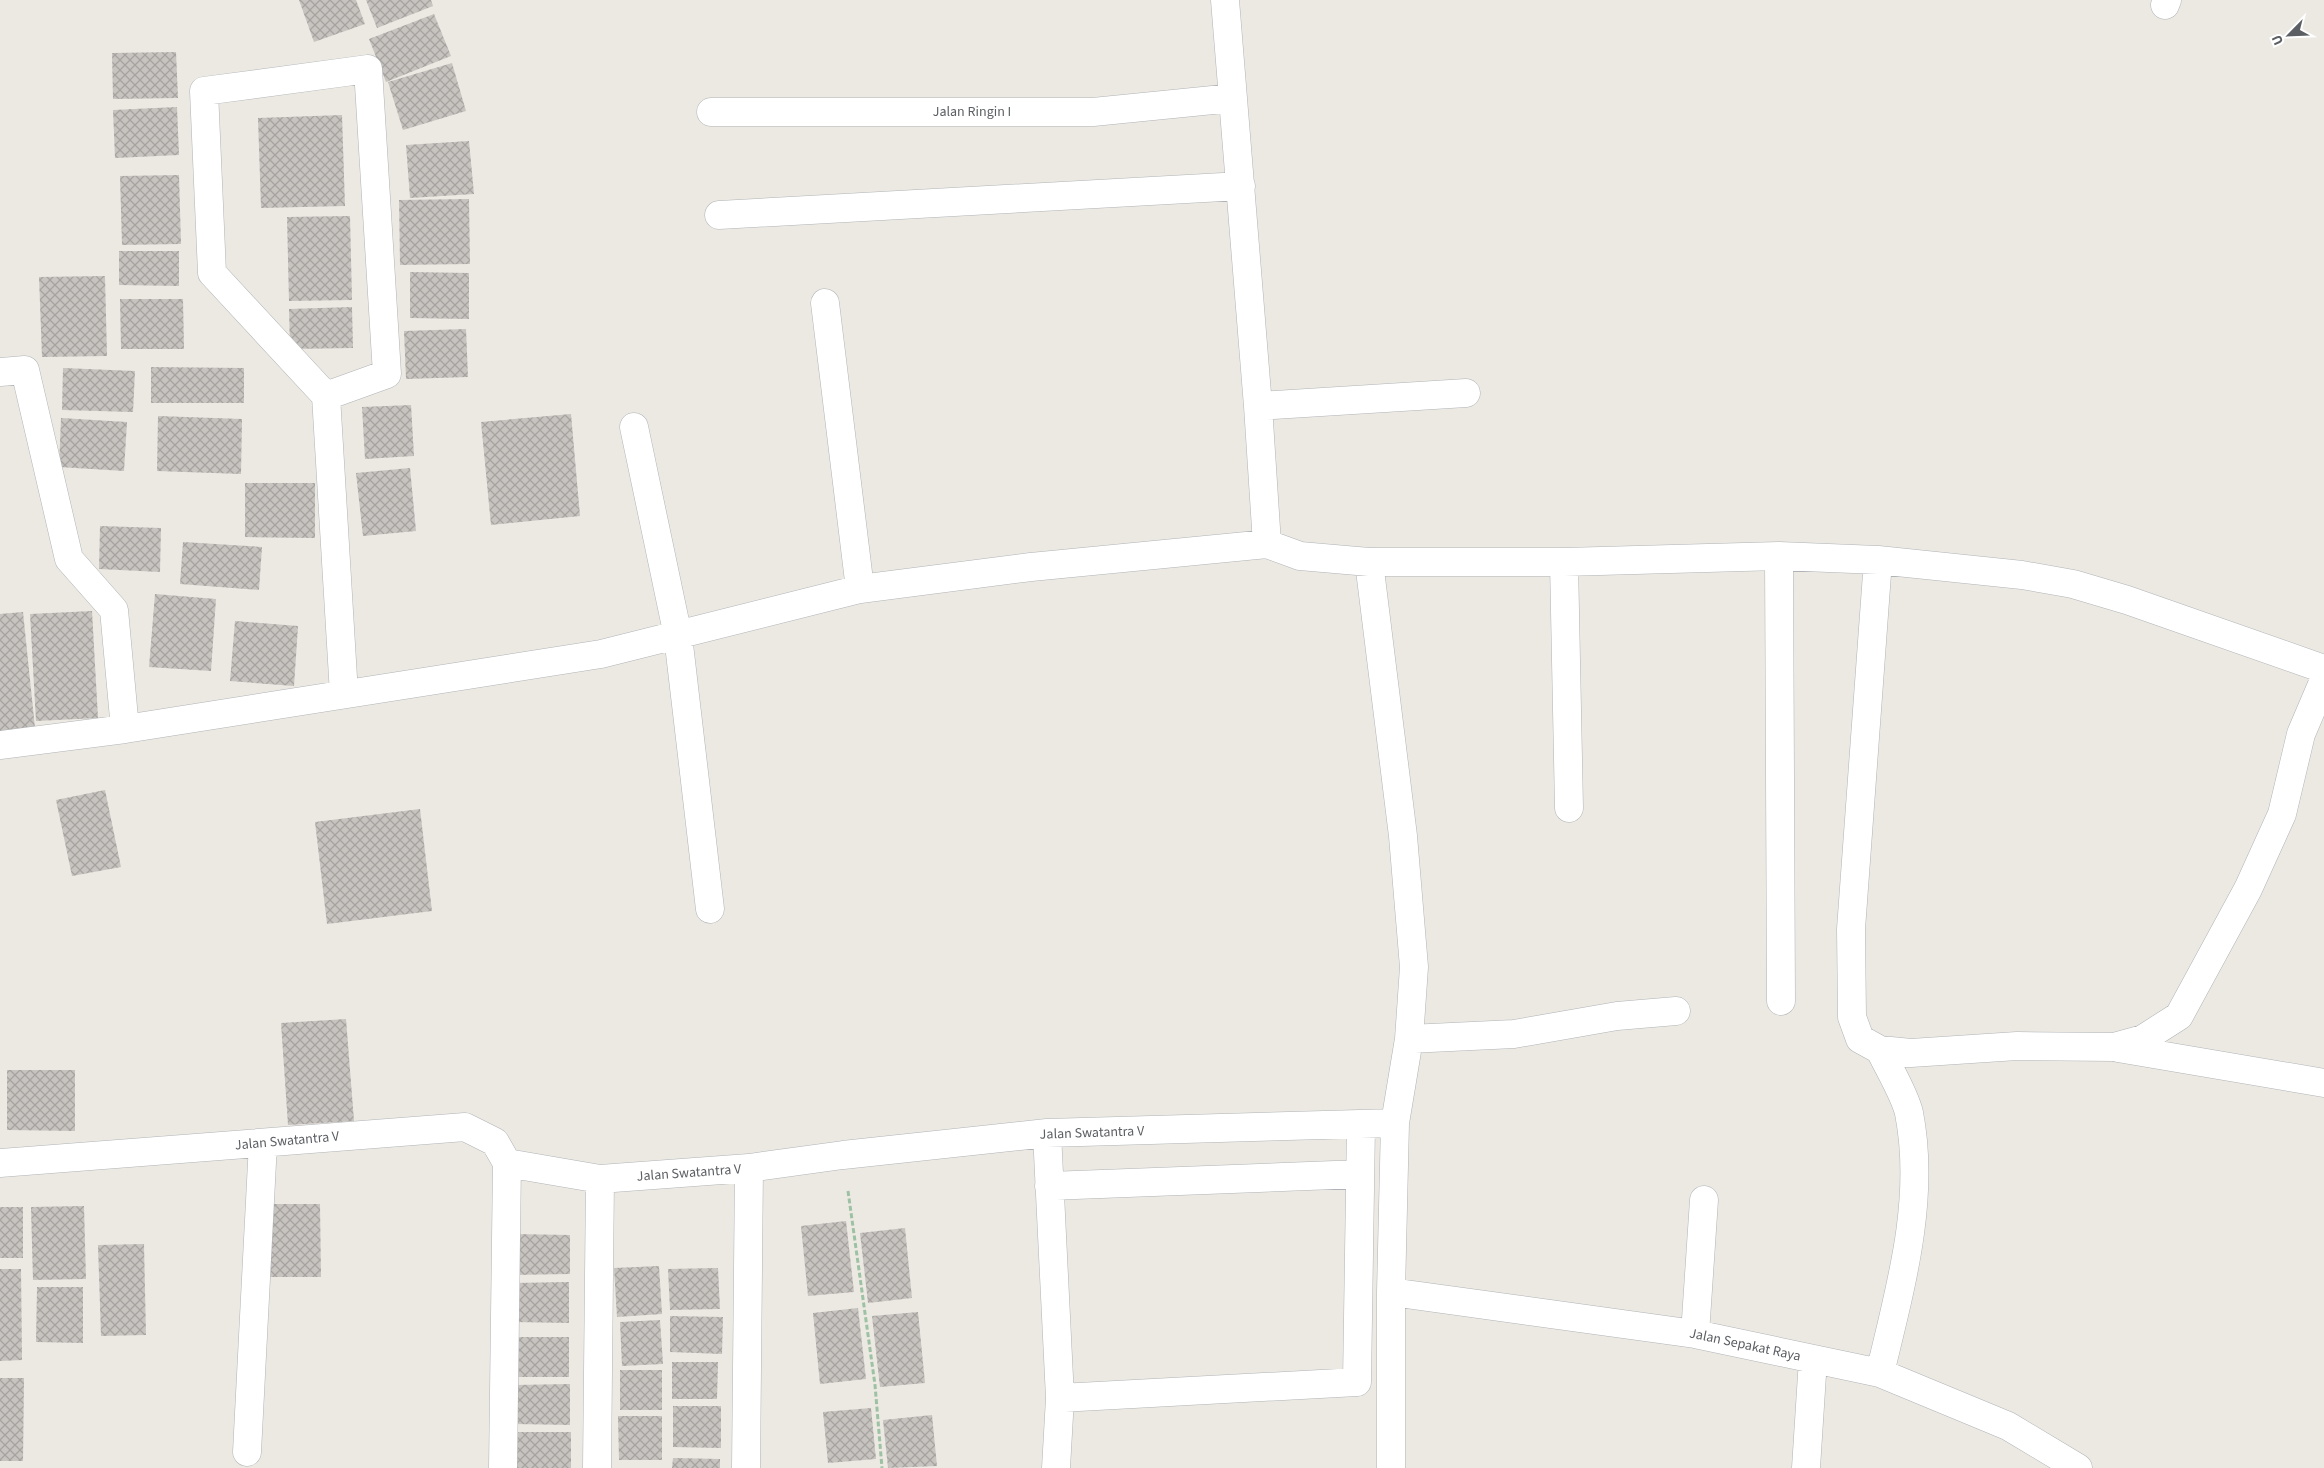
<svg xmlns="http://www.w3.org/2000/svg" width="2324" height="1468" viewBox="0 0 2324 1468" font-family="'Source Sans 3',sans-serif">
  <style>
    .building { fill: url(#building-cross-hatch) }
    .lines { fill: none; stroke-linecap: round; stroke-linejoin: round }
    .minor-casing { stroke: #b0b3b6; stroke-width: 29 }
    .path { stroke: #9cc1a3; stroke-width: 3; stroke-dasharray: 5 2.5; stroke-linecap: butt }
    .minor { stroke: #fff; stroke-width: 28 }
    .labels { text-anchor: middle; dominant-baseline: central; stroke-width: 4; stroke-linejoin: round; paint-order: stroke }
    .street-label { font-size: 14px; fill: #5b5e62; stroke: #fff }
  </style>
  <defs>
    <pattern id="building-cross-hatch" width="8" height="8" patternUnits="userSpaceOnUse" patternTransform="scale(1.25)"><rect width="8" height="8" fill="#c7c4c0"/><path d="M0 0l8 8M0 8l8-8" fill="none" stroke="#a5a29f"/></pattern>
  </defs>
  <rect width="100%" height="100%" fill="#ece9e3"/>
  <path class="building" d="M299,0H356L365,24L314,42Z
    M366,0H431L433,6L377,28Z
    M434,14L451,56L386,82L369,39Z
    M176,52L178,98L113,99L112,53Z
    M452,63L466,111L403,130L388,82Z
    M177,107L179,155L115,158L113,110Z
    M342,115L345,206L261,208L258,118Z
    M469,141L474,194L410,198L406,145Z
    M179,175L181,244L122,245L120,176Z
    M469,199L470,264L400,265L399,200Z
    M350,216L352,300L289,301L287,217Z
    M119,251H179V286L119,285Z
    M410,272L469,273V319L410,318Z
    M105,276L107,356L42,357L39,277Z
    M120,299H183L184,349H121Z
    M352,307L353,348L290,349L289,309Z
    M466,329L468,377L406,379L404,331Z
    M151,367L244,368V403H151Z
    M63,368L135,371L133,412L62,410Z
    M411,405L414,456L365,459L362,407Z
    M571,414L580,516L491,525L481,422Z
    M158,416L242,419L241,474L157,471Z
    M61,418L127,422L124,471L59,467Z
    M410,468L416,531L363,536L356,473Z
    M245,483H315V538L245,537Z
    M100,526L161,528L160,572L99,569Z
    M183,542L262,547L259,590L180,584Z
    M155,594L216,599L211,671L149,667Z
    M92,611L98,718L36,721L30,614Z
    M23,612L35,728L0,732V614Z
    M235,621L298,626L294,686L230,681Z
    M105,790L121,867L72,876L56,800Z
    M420,809L432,911L327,924L315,822Z
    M346,1019L354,1121L288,1125L281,1023Z
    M7,1070H75V1131L7,1130Z
    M268,1204H320L321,1277H269Z
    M84,1206L86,1279L33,1280L31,1207Z
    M0,1207H23V1258H0Z
    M846,1221L854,1292L808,1296L801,1226Z
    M905,1228L912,1298L868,1303L860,1233Z
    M514,1234L570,1235V1274L514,1275Z
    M144,1244L146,1335L101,1336L98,1245Z
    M659,1266L662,1314L617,1317L614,1268Z
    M718,1268L720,1309L670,1310L668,1269Z
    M0,1269H21L22,1360L0,1361Z
    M569,1282V1323L514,1322V1283Z
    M37,1287H83V1343L36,1342Z
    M858,1308L866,1379L820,1384L813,1313Z
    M918,1312L925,1383L880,1387L872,1316Z
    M670,1316L723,1317L722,1354L670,1352Z
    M660,1320L663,1364L622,1366L620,1322Z
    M513,1337H569V1377H513Z
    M672,1362H718L717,1399H672Z
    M620,1370H662V1410H620Z
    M0,1378H24L23,1461H0Z
    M570,1384V1425L514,1424V1385Z
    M673,1406H721V1448L673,1447Z
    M871,1408L876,1459L828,1463L823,1412Z
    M932,1415L937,1466L888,1468L883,1420Z
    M618,1416H662V1460H619Z
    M516,1432H571V1468H516Z
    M673,1458L720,1459V1468H672Z"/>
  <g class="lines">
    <g class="minor-casing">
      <path id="minor" d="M1225,0L1258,406L1267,544
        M2165,5L2167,0
        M711,112H1093L1233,98
        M719,215L1241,186
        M825,303L860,589
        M0,372L25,370L69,559L114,610L125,729
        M326,396L387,374L368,69L204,91L212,273L326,396L344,694
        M1258,406L1466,393
        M634,427L678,636L710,909
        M1779,556L1781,1001
        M1878,560L1851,929L1852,1017L1860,1039L1880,1050L1911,1053L2017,1046L2114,1047L2143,1039L2179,1016L2248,889L2282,814L2301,734L2324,680
        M1369,562L1403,836L1414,967L1409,1039L1395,1123L1391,1292V1468
        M1564,562L1569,808
        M0,745L125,729L601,654L860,589L1031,567L1267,544L1300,556L1369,562H1564L1779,556L1878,560L2022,575L2073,584L2127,600L2324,669
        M1409,1039L1514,1034L1617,1016L1676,1011
        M2118,1048L2324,1083
        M1047,1133L1060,1398L1056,1468
        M0,1163L465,1127L495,1142L507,1163L600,1179L749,1168L843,1155L1047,1133L1395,1123
        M1049,1186L1360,1174
        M1391,1292L1695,1334L1880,1373L2008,1426L2078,1468
        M1695,1334L1704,1200
        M1880,1373C1900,1289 1926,1200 1909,1113C1905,1095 1888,1067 1880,1050
        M1060,1398L1357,1382L1361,1125
        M247,1452L263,1143
        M503,1468L507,1163
        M597,1468L600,1179
        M746,1468L749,1168
        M1806,1468L1813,1359"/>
    </g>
    <path class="path" d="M848,1191L875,1385L882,1468"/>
    <use href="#minor" class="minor"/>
  </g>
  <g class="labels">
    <g class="street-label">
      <text x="972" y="112">Jalan Ringin I</text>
      <text transform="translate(1092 1133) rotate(-2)">Jalan Swatantra V</text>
      <text transform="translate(287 1141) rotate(-5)">Jalan Swatantra V</text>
      <text transform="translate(689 1173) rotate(-4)">Jalan Swatantra V</text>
      <text transform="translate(1745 1345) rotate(12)">Jalan Sepakat Raya</text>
    </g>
  </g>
  <g transform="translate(2289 35) rotate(246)" stroke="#ffffff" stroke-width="4" paint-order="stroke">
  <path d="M0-4L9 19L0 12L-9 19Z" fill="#5b5e62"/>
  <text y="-8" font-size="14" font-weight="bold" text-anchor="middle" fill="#5b5e62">U</text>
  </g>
</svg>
